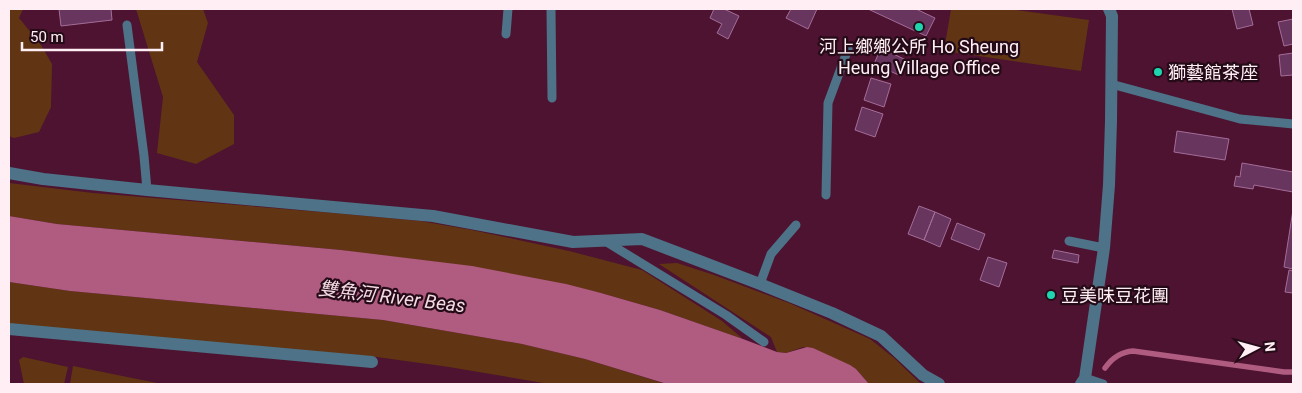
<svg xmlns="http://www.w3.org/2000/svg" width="1302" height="393" viewBox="0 0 1302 393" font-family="Roboto,'Noto Sans SC',sans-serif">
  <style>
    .green { fill: #613514 }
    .water { fill: #b05b80 }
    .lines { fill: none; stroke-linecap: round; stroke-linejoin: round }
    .stream { stroke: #b05b80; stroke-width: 5.5 }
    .building { fill: #68355f; stroke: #a46d99 }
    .lane { stroke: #4e7287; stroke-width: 9 }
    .street { stroke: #4e7287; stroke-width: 12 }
    .poi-dot { fill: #1fd5b0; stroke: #250b17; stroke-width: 2 }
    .labels { text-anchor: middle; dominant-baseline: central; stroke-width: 4.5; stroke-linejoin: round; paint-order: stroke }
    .poi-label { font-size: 18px; fill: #ffeff5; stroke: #250b17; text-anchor: start }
    .water-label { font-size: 19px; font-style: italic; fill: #f4dbe4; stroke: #250b17 }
  </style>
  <rect width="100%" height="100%" fill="#4d1330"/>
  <path class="green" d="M9,9H23L19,18L41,45L52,64L51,107L39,132L14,138L9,136Z
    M136,9H203L208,23L197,62L234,115V144L196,164L157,153L163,97Z
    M951,9H1008L1089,20L1081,71L944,51Z
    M9,183L93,193L333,213L420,221L472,230L569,251L642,270L722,321L743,339L660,310L601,293L341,250L57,224L9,216Z
    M677,263L714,275L789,303L870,339L894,358L921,384H869L856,369L813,348L803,347L786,353L777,352L771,337L659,264Z
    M9,282L70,291L383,320L522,344L585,359L666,384H549L449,367L377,357L9,325Z
    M23,357L68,367L64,384H24L19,360Z
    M73,366L157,383L158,384H70Z"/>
  <path class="water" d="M9,216L57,224L341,250L472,266L566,284L601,293L660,310L743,339L777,352L786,353L807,347L813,348L850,365L856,369L869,384H667L585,359L522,344L383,320L70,291L9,282Z"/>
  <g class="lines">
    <path class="stream" d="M1105,368C1112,358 1120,352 1133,351L1284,372H1293"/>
  </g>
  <path class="building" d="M59,9H111L112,20L61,26Z
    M714,9H724L739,16L728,39L717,33L722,24L710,18Z
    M791,9H817L808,29L786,18Z
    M868,9H916L935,18L926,36Z
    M1232,9H1249L1253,25L1237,29Z
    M1293,19V44L1284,46L1278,22Z
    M881,48L908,61L901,76L874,64Z
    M1293,53V75L1281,76L1279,55Z
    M871,78L891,84L884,107L864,100Z
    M862,107L883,114L875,137L855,130Z
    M1177,131L1229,139L1225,160L1174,152Z
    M1242,163L1293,172V192L1254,185L1253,189L1234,186L1236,176L1240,177Z
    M919,206L935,212L924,240L908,234Z
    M1293,210V269L1284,267Z
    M935,212L951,219L940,247L924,240Z
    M957,223L985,234L979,250L951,239Z
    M1054,250L1079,255L1078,263L1052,258Z
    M988,257L1007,263L999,287L980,280Z
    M1289,270L1293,271V293L1285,292Z"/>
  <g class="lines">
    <path class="lane" d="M551,9L552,98
      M127,25L144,156L147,190
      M506,34L508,9
      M1111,84L1240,119L1293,124
      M826,195L828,103L848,49
      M605,241L726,315L764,342
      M1069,241L1104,248
      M760,284L771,254L796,225
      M1085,378L1103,384"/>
    <path class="street" d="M9,173L43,179L147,190L433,216L573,242L642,239L760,284L832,313L881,336L923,375L939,384
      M9,329L372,362
      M1081,384L1085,378L1104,248L1109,185L1111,121L1112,16L1109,9"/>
  </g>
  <g class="poi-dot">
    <circle cx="919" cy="27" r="5"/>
    <circle cx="1158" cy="72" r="5"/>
    <circle cx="1051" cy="295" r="5"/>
  </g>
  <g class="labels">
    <g class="poi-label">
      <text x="919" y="46" text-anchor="middle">河上鄉鄉公所 Ho Sheung<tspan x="919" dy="21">Heung Village Office</tspan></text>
      <text x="1168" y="72">獅藝館茶座</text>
      <text x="1061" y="295">豆美味豆花團</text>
    </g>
    <g class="water-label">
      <text transform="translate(392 297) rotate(7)">雙魚河 River Beas</text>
    </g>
  </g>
  <rect width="1302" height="393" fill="none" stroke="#ffeff5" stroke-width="20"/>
  <g transform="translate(1257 348) rotate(84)" stroke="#250b17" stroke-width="4" paint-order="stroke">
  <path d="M0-4L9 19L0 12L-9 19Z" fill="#ffeff5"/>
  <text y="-8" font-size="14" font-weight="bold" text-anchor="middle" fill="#ffeff5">N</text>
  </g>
  <path d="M22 42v8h140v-8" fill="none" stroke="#ffeff5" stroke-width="2.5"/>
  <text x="30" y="42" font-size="15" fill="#ffeff5" stroke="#250b17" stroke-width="4" paint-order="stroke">50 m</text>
</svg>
